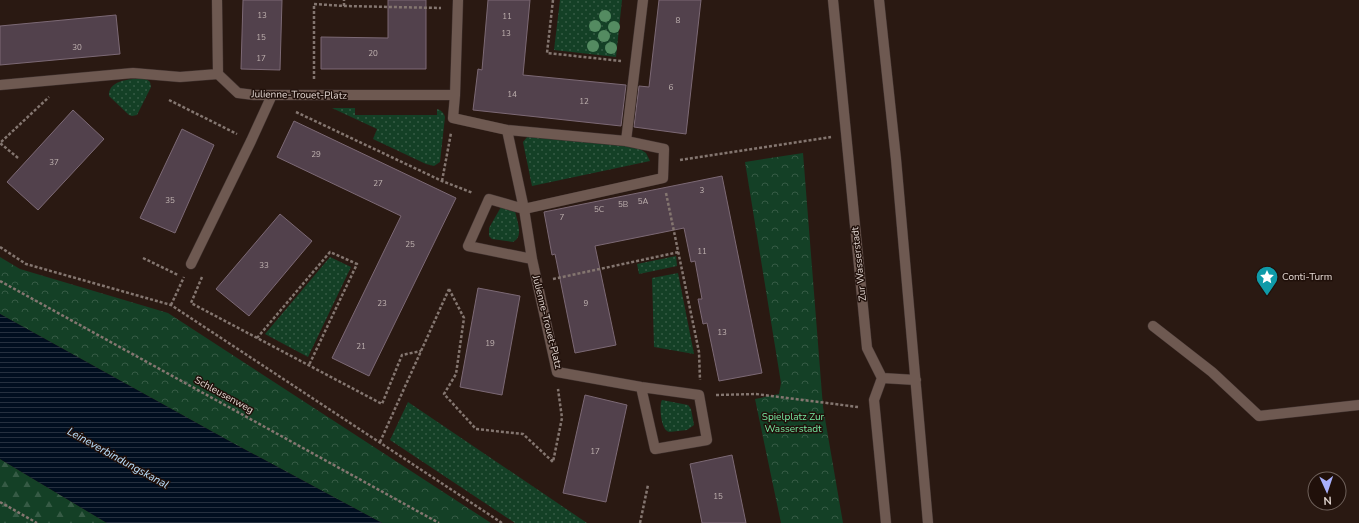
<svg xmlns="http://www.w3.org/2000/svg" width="1359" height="523" viewBox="0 0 1359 523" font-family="'Nunito Sans',sans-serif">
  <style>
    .grass { fill: url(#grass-dots) }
    .forest { fill: url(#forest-firs) }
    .park { fill: url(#park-crowns) }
    .water { fill: url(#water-rules) }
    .building { fill: #52414c; stroke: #7c6975 }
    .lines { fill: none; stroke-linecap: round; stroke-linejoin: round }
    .minor-casing { stroke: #40322f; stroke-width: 11 }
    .path { stroke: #847670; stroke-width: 2.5; stroke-dasharray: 3 2; stroke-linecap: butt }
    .minor { stroke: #6e5951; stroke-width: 10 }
    .tree { fill: #548b61 }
    .labels { text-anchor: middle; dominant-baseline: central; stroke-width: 3; stroke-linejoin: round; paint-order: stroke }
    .number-label { font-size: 8px; fill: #bfb2b0 }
    .street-label { font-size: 10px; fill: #e3d7d2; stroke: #20100a }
    .poi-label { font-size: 10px; fill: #e3d7d2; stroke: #20100a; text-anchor: start }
    .park-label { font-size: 10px; fill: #76e9a2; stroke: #20100a }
    .water-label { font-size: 11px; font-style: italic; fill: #bae1ff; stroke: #20100a }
  </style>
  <defs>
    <pattern id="grass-dots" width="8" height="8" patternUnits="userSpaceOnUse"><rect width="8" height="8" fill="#144026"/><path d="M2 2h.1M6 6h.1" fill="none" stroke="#365b45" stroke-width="1.8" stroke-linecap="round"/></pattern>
    <pattern id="forest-firs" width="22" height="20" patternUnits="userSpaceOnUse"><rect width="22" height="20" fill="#144026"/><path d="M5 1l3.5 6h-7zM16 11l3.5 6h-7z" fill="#365b45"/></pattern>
    <pattern id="park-crowns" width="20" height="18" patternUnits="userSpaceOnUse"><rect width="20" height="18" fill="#144026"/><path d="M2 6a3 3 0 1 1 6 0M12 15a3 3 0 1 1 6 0" fill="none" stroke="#365b45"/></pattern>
    <pattern id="water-rules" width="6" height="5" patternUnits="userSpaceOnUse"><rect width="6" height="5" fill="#000e1f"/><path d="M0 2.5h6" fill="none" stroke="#25303f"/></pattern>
  </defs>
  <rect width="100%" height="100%" fill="#2a1912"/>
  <path class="grass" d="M560,0H622L616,57L554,50Z
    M145,78L150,82L151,87L137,115L132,116L129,115L109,96C108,79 133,79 145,78Z
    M332,108H355V115H437V109C441,110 444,113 445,117L440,162L434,166L426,164L373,139L377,129Z
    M528,136L637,147L646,153L650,161L532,186L524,147L523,142Z
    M501,207L515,211C517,221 524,237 513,242L492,239L489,236V228Z
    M676,256L677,266L639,274L637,264Z
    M330,257L351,267L308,357L265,334Z
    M678,273L694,354L654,347L652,278Z
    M662,400L688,405L691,409L694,425L687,430L669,432C667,431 665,430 664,427C661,422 659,405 662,400Z
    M408,402L587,523H515L390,440Z"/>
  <path class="forest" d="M0,459L107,523H0Z"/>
  <path class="park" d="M803,153L823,407L843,523H781L755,399L779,394L781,383L745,162Z
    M0,257L20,269L168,313L491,523H382L231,442L0,314Z"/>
  <path class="water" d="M0,314L231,442L382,523H107L0,459Z"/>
  <path class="building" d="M243,0H282L280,70L241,69Z
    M388,0H426V69H321V37L388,38Z
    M488,0H530L523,75L626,85L621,126L473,110L478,69L482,70Z
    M659,0H701L686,134L634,127L639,86L649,87Z
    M116,15L120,54L0,65V26Z
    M73,110L104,139L38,210L7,182Z
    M294,121L456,198L369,376L332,358L401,216L277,157Z
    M182,129L214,145L175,233L140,218Z
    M722,176L762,373L719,381L707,323L703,324L698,299H702L695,261L691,262L684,228L595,246L616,345L575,353L555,254L552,255L544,212Z
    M280,214L312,241L249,316L216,289Z
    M478,288L520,296L502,395L460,387Z
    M585,395L627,405L606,502L563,493Z
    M732,455L746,523H702L690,464Z"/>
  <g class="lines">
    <g class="minor-casing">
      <path id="minor" d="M217,0L218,74
        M458,0L455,95L453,118L507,130L626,141L664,149L663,178L524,209L489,199L468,246L532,259
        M833,0L867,348L882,378L874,400L886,523
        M879,0L896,159L928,523
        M0,85L133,73L180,77L218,74L238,93L254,95H455
        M507,130L524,209L532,259L557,372L641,387L699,395L707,440L655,449L641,387
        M626,141L643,0
        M191,264L251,141L272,95
        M1153,326L1212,372L1259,416L1359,405
        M882,378L916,380"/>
    </g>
    <path class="path" d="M553,0L547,53L621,61
      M344,6V0
      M314,79V4L344,6L441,8
      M169,100L237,134
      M296,112L442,181L473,193
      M18,158L0,143L49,97
      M680,160L831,137
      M442,181L451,133
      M666,193L699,352L700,380
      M0,247L26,264L171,305L502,523
      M143,258L178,275
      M202,277L191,303L382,404L402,355L421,351
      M553,279L679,252
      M0,281L439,523
      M449,289L464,318L456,374L444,394L476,429L523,434L553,462L562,418L558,389
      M171,305L184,277
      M257,338L330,252L357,264L309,365
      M716,395L756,394L858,407
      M380,442L449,289
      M0,502L37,523
      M640,523L648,485"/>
    <use href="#minor" class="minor"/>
  </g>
  <g class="tree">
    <circle cx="605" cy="16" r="6"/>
    <circle cx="595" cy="26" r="6"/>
    <circle cx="614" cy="27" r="6"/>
    <circle cx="604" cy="36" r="6"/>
    <circle cx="593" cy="46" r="6"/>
    <circle cx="611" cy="48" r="6"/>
  </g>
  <defs>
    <g id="sight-pin" transform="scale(1.15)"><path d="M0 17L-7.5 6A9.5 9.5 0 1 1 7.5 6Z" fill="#0f9aa8" stroke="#20100a"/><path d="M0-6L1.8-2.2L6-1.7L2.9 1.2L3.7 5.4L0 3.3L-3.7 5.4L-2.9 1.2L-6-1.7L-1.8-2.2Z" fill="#fff"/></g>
  </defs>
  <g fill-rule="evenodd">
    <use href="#sight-pin" x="1267" y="277"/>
  </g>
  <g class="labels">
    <g class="number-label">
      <text x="262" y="15">13</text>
      <text x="507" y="16">11</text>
      <text x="678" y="20">8</text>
      <text x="506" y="33">13</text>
      <text x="261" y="37">15</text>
      <text x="77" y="47">30</text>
      <text x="373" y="53">20</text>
      <text x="261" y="58">17</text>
      <text x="671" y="87">6</text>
      <text x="512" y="94">14</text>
      <text x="584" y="101">12</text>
      <text x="316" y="154">29</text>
      <text x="54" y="162">37</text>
      <text x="378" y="183">27</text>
      <text x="702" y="190">3</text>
      <text x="170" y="200">35</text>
      <text x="643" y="201">5A</text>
      <text x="623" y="204">5B</text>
      <text x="599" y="209">5C</text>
      <text x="562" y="217">7</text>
      <text x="410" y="244">25</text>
      <text x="702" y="251">11</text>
      <text x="264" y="265">33</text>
      <text x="382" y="303">23</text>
      <text x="586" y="303">9</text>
      <text x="722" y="332">13</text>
      <text x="490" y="343">19</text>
      <text x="361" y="346">21</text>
      <text x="595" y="451">17</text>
      <text x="718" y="496">15</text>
    </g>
    <g class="street-label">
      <text transform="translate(299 95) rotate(1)">Julienne-Trouet-Platz</text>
      <text transform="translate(859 264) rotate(-96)">Zur Wasserstadt</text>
      <text transform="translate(547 322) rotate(76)">Julienne-Trouet-Platz</text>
      <text transform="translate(224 395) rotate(29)">Schleusenweg</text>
    </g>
    <g class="poi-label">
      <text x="1282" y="277">Conti-Turm</text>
    </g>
    <g class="park-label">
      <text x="793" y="417">Spielplatz Zur<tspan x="793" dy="12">Wasserstadt</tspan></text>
    </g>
    <g class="water-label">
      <text transform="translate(118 458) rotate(29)">Leineverbindungskanal</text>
    </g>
  </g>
  <g transform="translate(1327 491) rotate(177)"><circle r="19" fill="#20100a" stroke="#6e605a"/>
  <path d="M0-3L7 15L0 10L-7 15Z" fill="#a8b0fc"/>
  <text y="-6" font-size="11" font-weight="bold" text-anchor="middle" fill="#e3d7d2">N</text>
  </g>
</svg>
